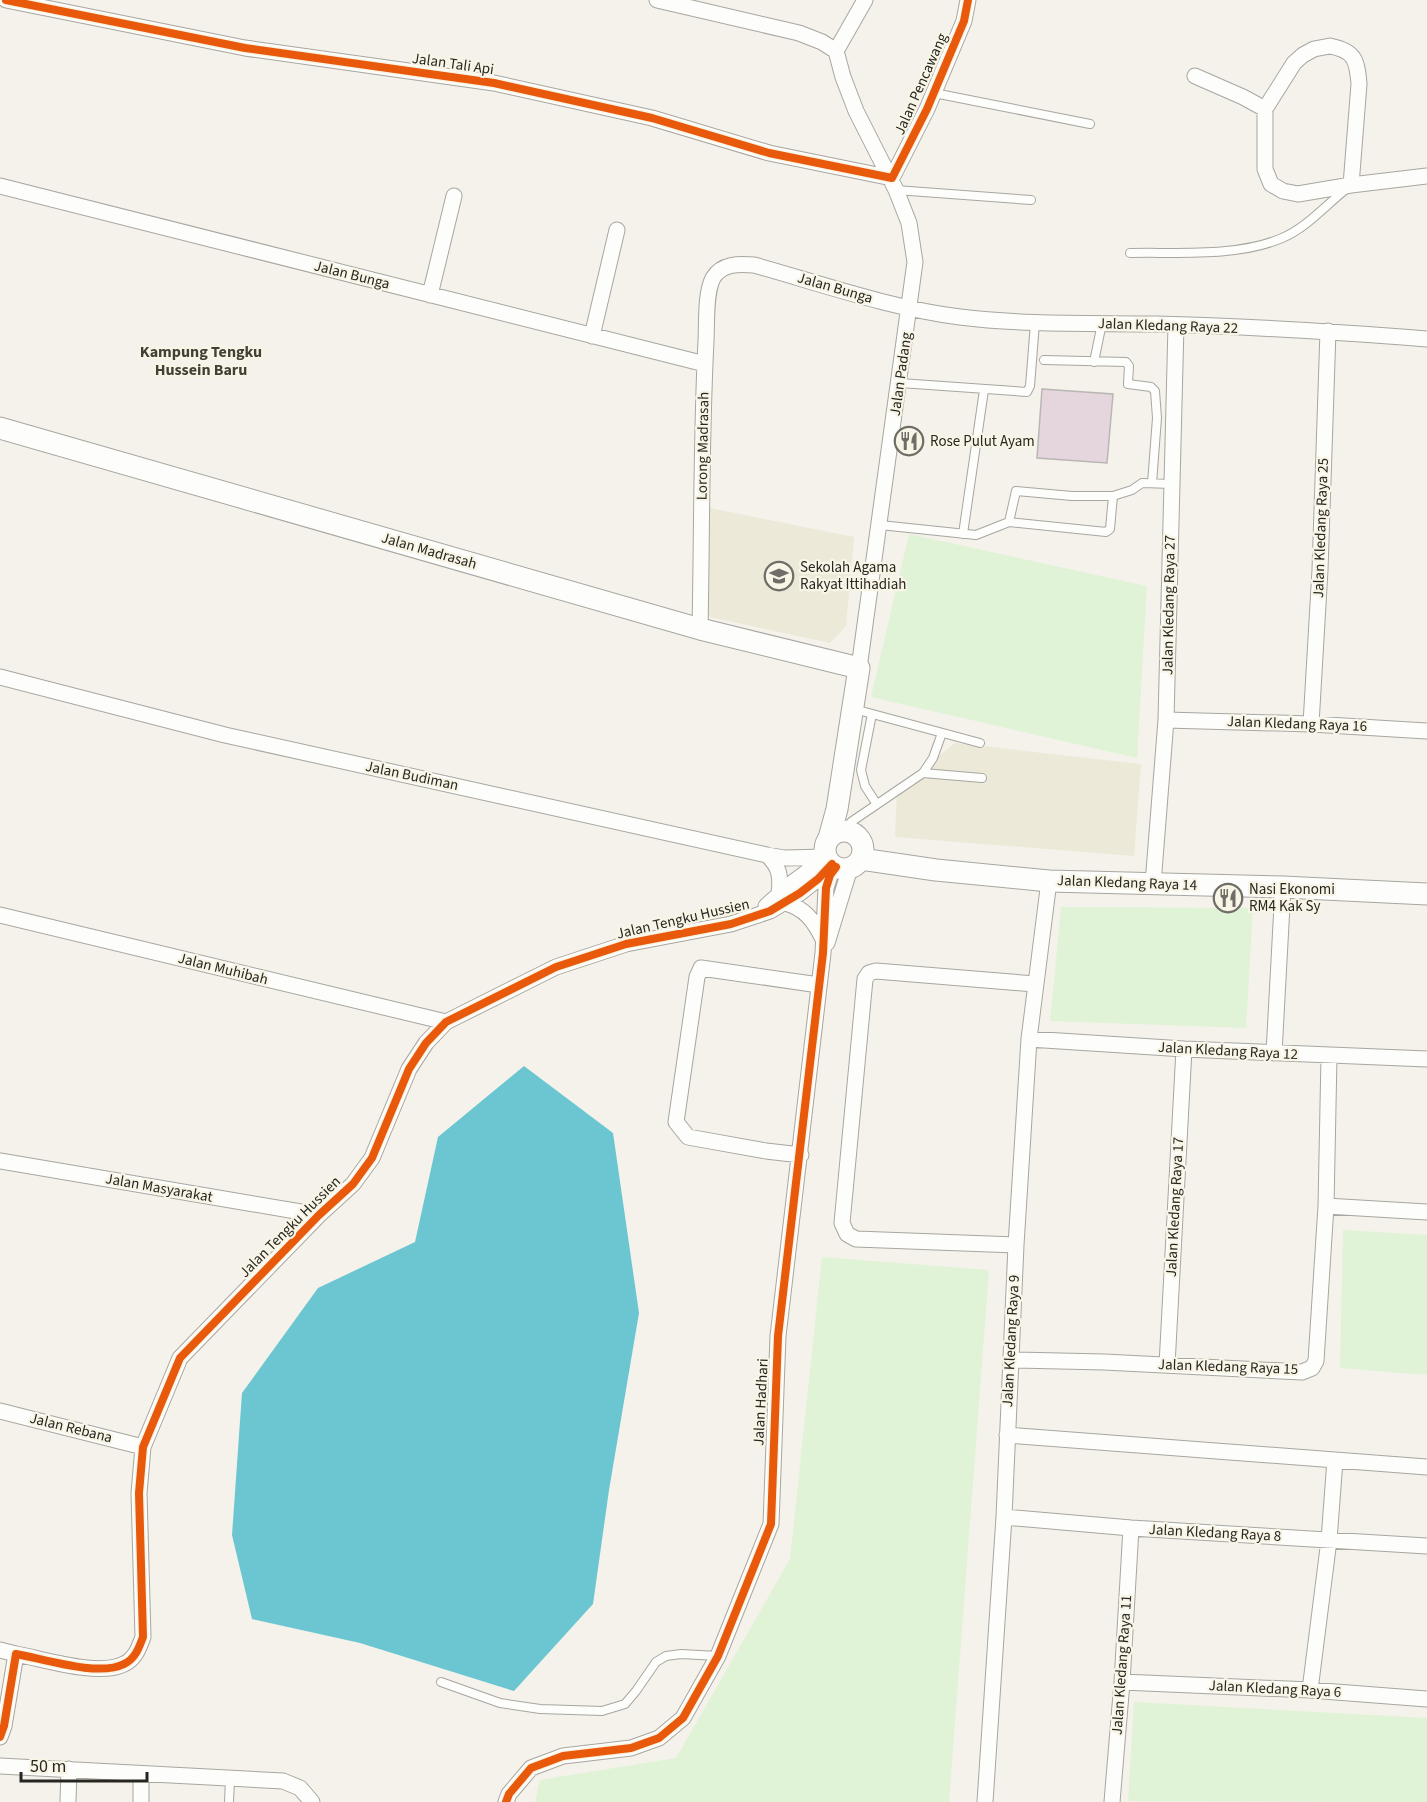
<svg xmlns="http://www.w3.org/2000/svg" width="1427" height="1802" viewBox="0 0 1427 1802" font-family="'Source Sans 3',sans-serif">
  <style>
    .built { fill: #ece9d9 }
    .green { fill: #e0f3d7 }
    .water { fill: #6cc6d2 }
    .building { fill: #e5d5dc; stroke: #b9b6b4; stroke-width: 1.5 }
    .lines { fill: none; stroke-linecap: round; stroke-linejoin: round }
    .lane-casing { stroke: #a7a69f; stroke-width: 10 }
    .street-casing { stroke: #a7a69f; stroke-width: 17 }
    .secondary-casing { stroke: #a7a69f; stroke-width: 23 }
    .lane { stroke: #fdfdfc; stroke-width: 8 }
    .street { stroke: #fdfdfc; stroke-width: 15 }
    .secondary { stroke: #fdfdfc; stroke-width: 21 }
    .cycleway-casing { stroke: #f8f5e6; stroke-width: 11 }
    .cycleway { stroke: #e8590c; stroke-width: 8 }
    .labels { text-anchor: middle; dominant-baseline: central; stroke-width: 4.5; stroke-linejoin: round; paint-order: stroke }
    .street-label { font-size: 15px; fill: #272621; stroke: #f8f5e6 }
    .poi-label { font-size: 15px; fill: #272621; stroke: #f8f5e6; text-anchor: start }
    .neighbourhood-label { font-size: 16px; font-weight: bold; fill: #434135; stroke: #f8f5e6 }
  </style>
  <rect width="100%" height="100%" fill="#f4f2ea"/>
  <path class="built" d="M710,508L854,537L846,626L830,643L706,616Z
    M955,743L1141,764L1134,856L895,837L897,790Z"/>
  <path class="green" d="M909,534L1147,586L1137,758L871,697Z
    M1061,907L1253,908L1246,1028L1050,1021Z
    M1343,1230L1427,1235V1375L1340,1368Z
    M822,1257L989,1270L949,1802H535L540,1780L676,1758L790,1559Z
    M1134,1702L1427,1718V1802L1128,1801Z"/>
  <path class="water" d="M524,1066L613,1133L639,1313L609,1490L593,1604L514,1691L360,1643L252,1619L232,1535L242,1393L318,1288L415,1242L438,1137Z"/>
  <path class="building" d="M1042,389L1113,394L1107,463L1037,458Z"/>
  <g class="lines">
    <g class="lane-casing">
      <path id="lane" d="M934,93L1090,124
        M896,190L1031,200
        M1130,253C1177,252 1239,257 1282,238C1306,228 1325,206 1345,190
        M1044,360L1126,362L1129,366L1128,384L1151,387L1155,391L1157,418L1152,483
        M1094,362L1102,323
        M900,383L1027,392L1030,386L1035,323
        M1009,522L1016,491L1072,496H1113L1132,490L1142,483L1172,484
        M880,525L976,535L1009,522L1106,532L1110,529L1113,496
        M963,534L984,390
        M854,709L980,743
        M872,714L861,770L865,786L876,803
        M923,773L982,778
        M851,822L923,773L933,758L942,733
        M441,1682L500,1703L540,1709L602,1711L625,1704L636,1691L656,1662L666,1656L681,1654L718,1656
        M229,1802L230,1780"/>
    </g>
    <g class="street-casing">
      <path id="street" d="M6,0L245,48L494,83L652,118L769,153L892,178L927,109L964,21L968,0
        M657,0L799,33L822,42L836,51
        M1330,46C1355,51 1357,60 1359,84L1351,185L1298,194L1283,191L1271,184L1265,169V109L1294,63L1303,55L1314,49Z
        M836,51L843,77L856,111L896,190L909,223L915,262L859,668
        M836,51L865,0
        M1195,76L1243,97L1265,109
        M1351,185L1427,176
        M0,186L705,364
        M430,295L454,196
        M592,336L617,230
        M700,629C702,533 701,437 706,341C707,324 705,293 713,278C722,263 739,264 754,265C822,284 890,308 960,317C1025,325 1090,323 1155,324C1246,326 1337,332 1427,339
        M0,677L225,735L767,855L784,858L827,857
        M1166,720L1311,724L1427,731
        M1311,724L1320,570L1328,331
        M767,855C780,867 781,877 779,895
        M1153,884L1166,720L1176,325
        M785,903C805,908 814,921 823,939
        M766,906L792,883L827,857
        M0,915L446,1022
        M827,943L850,868
        M1029,1039L1184,1049L1427,1059
        M1274,1053L1283,887
        M801,1155L766,1151L688,1137L676,1122L697,977L701,968L819,985
        M0,1161L319,1215
        M1326,1206L1427,1212
        M1016,1245L856,1239L847,1234L842,1223L865,979L869,973L876,971L1035,984
        M1011,1360L1104,1362L1302,1372L1312,1368L1316,1361L1326,1206L1329,1056
        M1167,1365L1184,1049
        M0,1411L143,1447
        M1007,1435L1427,1467
        M1004,1517L1131,1528L1427,1546
        M0,1650L16,1654
        M1122,1682L1310,1690L1427,1699
        M1310,1690L1329,1540L1335,1460
        M0,1737L4,1726L16,1654C44,1659 99,1677 124,1664C135,1659 139,1648 143,1637L139,1493L143,1447L180,1358L319,1215L353,1184L372,1158L409,1069L426,1043L446,1022L556,967L626,944L731,924L770,911L800,893L818,879L832,864
        M0,1766L283,1781L300,1788L312,1802
        M68,1802L69,1769
        M141,1802V1774
        M506,1802L509,1794L531,1768L563,1756L631,1748L659,1738L683,1718L718,1656L771,1524L778,1336L823,953L826,888L830,875L836,867
        M985,1802L1004,1517L1016,1245L1029,1039L1049,881
        M1112,1802L1122,1682L1131,1528"/>
    </g>
    <g class="secondary-casing">
      <path id="secondary" d="M0,428L700,629L859,668L837,809L829,838
        M825 850a19 19 0 1 1 38 0a19 19 0 1 1-38 0Z
        M861,859L936,870L1049,881L1283,887L1427,894"/>
    </g>
    <use href="#lane" class="lane"/>
    <use href="#street" class="street"/>
    <use href="#secondary" class="secondary"/>
    <g class="cycleway-casing">
      <path id="cycleway" d="M6,0L245,48L494,83L652,118L769,153L892,178L927,109L964,21L968,0
        M0,1737L4,1726L16,1654C44,1659 99,1677 124,1664C135,1659 139,1648 143,1637L139,1493L143,1447L180,1358L319,1215L353,1184L372,1158L409,1069L426,1043L446,1022L556,967L626,944L731,924L770,911L800,893L818,879L832,864
        M506,1802L509,1794L531,1768L563,1756L631,1748L659,1738L683,1718L718,1656L771,1524L778,1336L823,953L826,888L830,875L836,867"/>
    </g>
    <use href="#cycleway" class="cycleway"/>
  </g>
  <defs>
    <g id="restaurant-ring" transform="scale(1.5)"><circle r="9.5" fill="#f8f5e6" stroke="#6f6d67" stroke-width="1.5"/><path d="M-5-6h1v4h1v-4h1v4h1v-4h1v5L-1.5 .5V6h-2V.5L-5-1ZM5-6V6H3V1.5H1.5Q1.5-4 5-6Z" fill="#6f6d67"/></g>
    <g id="school-ring" transform="scale(1.5)"><circle r="9.5" fill="#f8f5e6" stroke="#6f6d67" stroke-width="1.5"/><path d="M0-5L7-2L0 1L-7-2ZM-4 1L0 2.5L4 1V4Q0 6-4 4Z" fill="#6f6d67"/></g>
  </defs>
  <g fill-rule="evenodd">
    <use href="#restaurant-ring" x="909" y="441"/>
    <use href="#school-ring" x="779" y="576"/>
    <use href="#restaurant-ring" x="1228" y="898"/>
  </g>
  <g class="labels">
    <g class="street-label">
      <text transform="translate(453 64) rotate(8)">Jalan Tali Api</text>
      <text transform="translate(921 84) rotate(-66)">Jalan Pencawang</text>
      <text transform="translate(352 275) rotate(14)">Jalan Bunga</text>
      <text transform="translate(835 288) rotate(16)">Jalan Bunga</text>
      <text transform="translate(1168 326) rotate(2)">Jalan Kledang Raya 22</text>
      <text transform="translate(901 374) rotate(-82)">Jalan Padang</text>
      <text transform="translate(703 446) rotate(-89)">Lorong Madrasah</text>
      <text transform="translate(1321 528) rotate(-88)">Jalan Kledang Raya 25</text>
      <text transform="translate(429 551) rotate(16)">Jalan Madrasah</text>
      <text transform="translate(1169 605) rotate(-89)">Jalan Kledang Raya 27</text>
      <text transform="translate(1297 724) rotate(2)">Jalan Kledang Raya 16</text>
      <text transform="translate(412 776) rotate(12)">Jalan Budiman</text>
      <text transform="translate(1127 883) rotate(2)">Jalan Kledang Raya 14</text>
      <text transform="translate(683 919) rotate(-13)">Jalan Tengku Hussien</text>
      <text transform="translate(223 969) rotate(14)">Jalan Muhibah</text>
      <text transform="translate(1228 1051) rotate(3)">Jalan Kledang Raya 12</text>
      <text transform="translate(159 1188) rotate(10)">Jalan Masyarakat</text>
      <text transform="translate(1175 1207) rotate(-87)">Jalan Kledang Raya 17</text>
      <text transform="translate(290 1227) rotate(-45)">Jalan Tengku Hussien</text>
      <text transform="translate(1011 1341) rotate(-87)">Jalan Kledang Raya 9</text>
      <text transform="translate(1228 1367) rotate(2)">Jalan Kledang Raya 15</text>
      <text transform="translate(761 1402) rotate(-87)">Jalan Hadhari</text>
      <text transform="translate(71 1428) rotate(14)">Jalan Rebana</text>
      <text transform="translate(1215 1533) rotate(3)">Jalan Kledang Raya 8</text>
      <text transform="translate(1122 1665) rotate(-86)">Jalan Kledang Raya 11</text>
      <text transform="translate(1275 1689) rotate(3)">Jalan Kledang Raya 6</text>
    </g>
    <g class="poi-label">
      <text x="930" y="441">Rose Pulut Ayam</text>
      <text x="800" y="567">Sekolah Agama<tspan x="800" dy="17">Rakyat Ittihadiah</tspan></text>
      <text x="1249" y="889">Nasi Ekonomi<tspan x="1249" dy="17">RM4 Kak Sy</tspan></text>
    </g>
    <g class="neighbourhood-label">
      <text x="201" y="352">Kampung Tengku<tspan x="201" dy="18">Hussein Baru</tspan></text>
    </g>
  </g>
  <path d="M21 1772v9h126v-9" fill="none" stroke="#272621" stroke-width="3"/>
  <text x="30" y="1772" font-size="18" fill="#272621" stroke="#f8f5e6" stroke-width="4.5" paint-order="stroke">50 m</text>
</svg>
